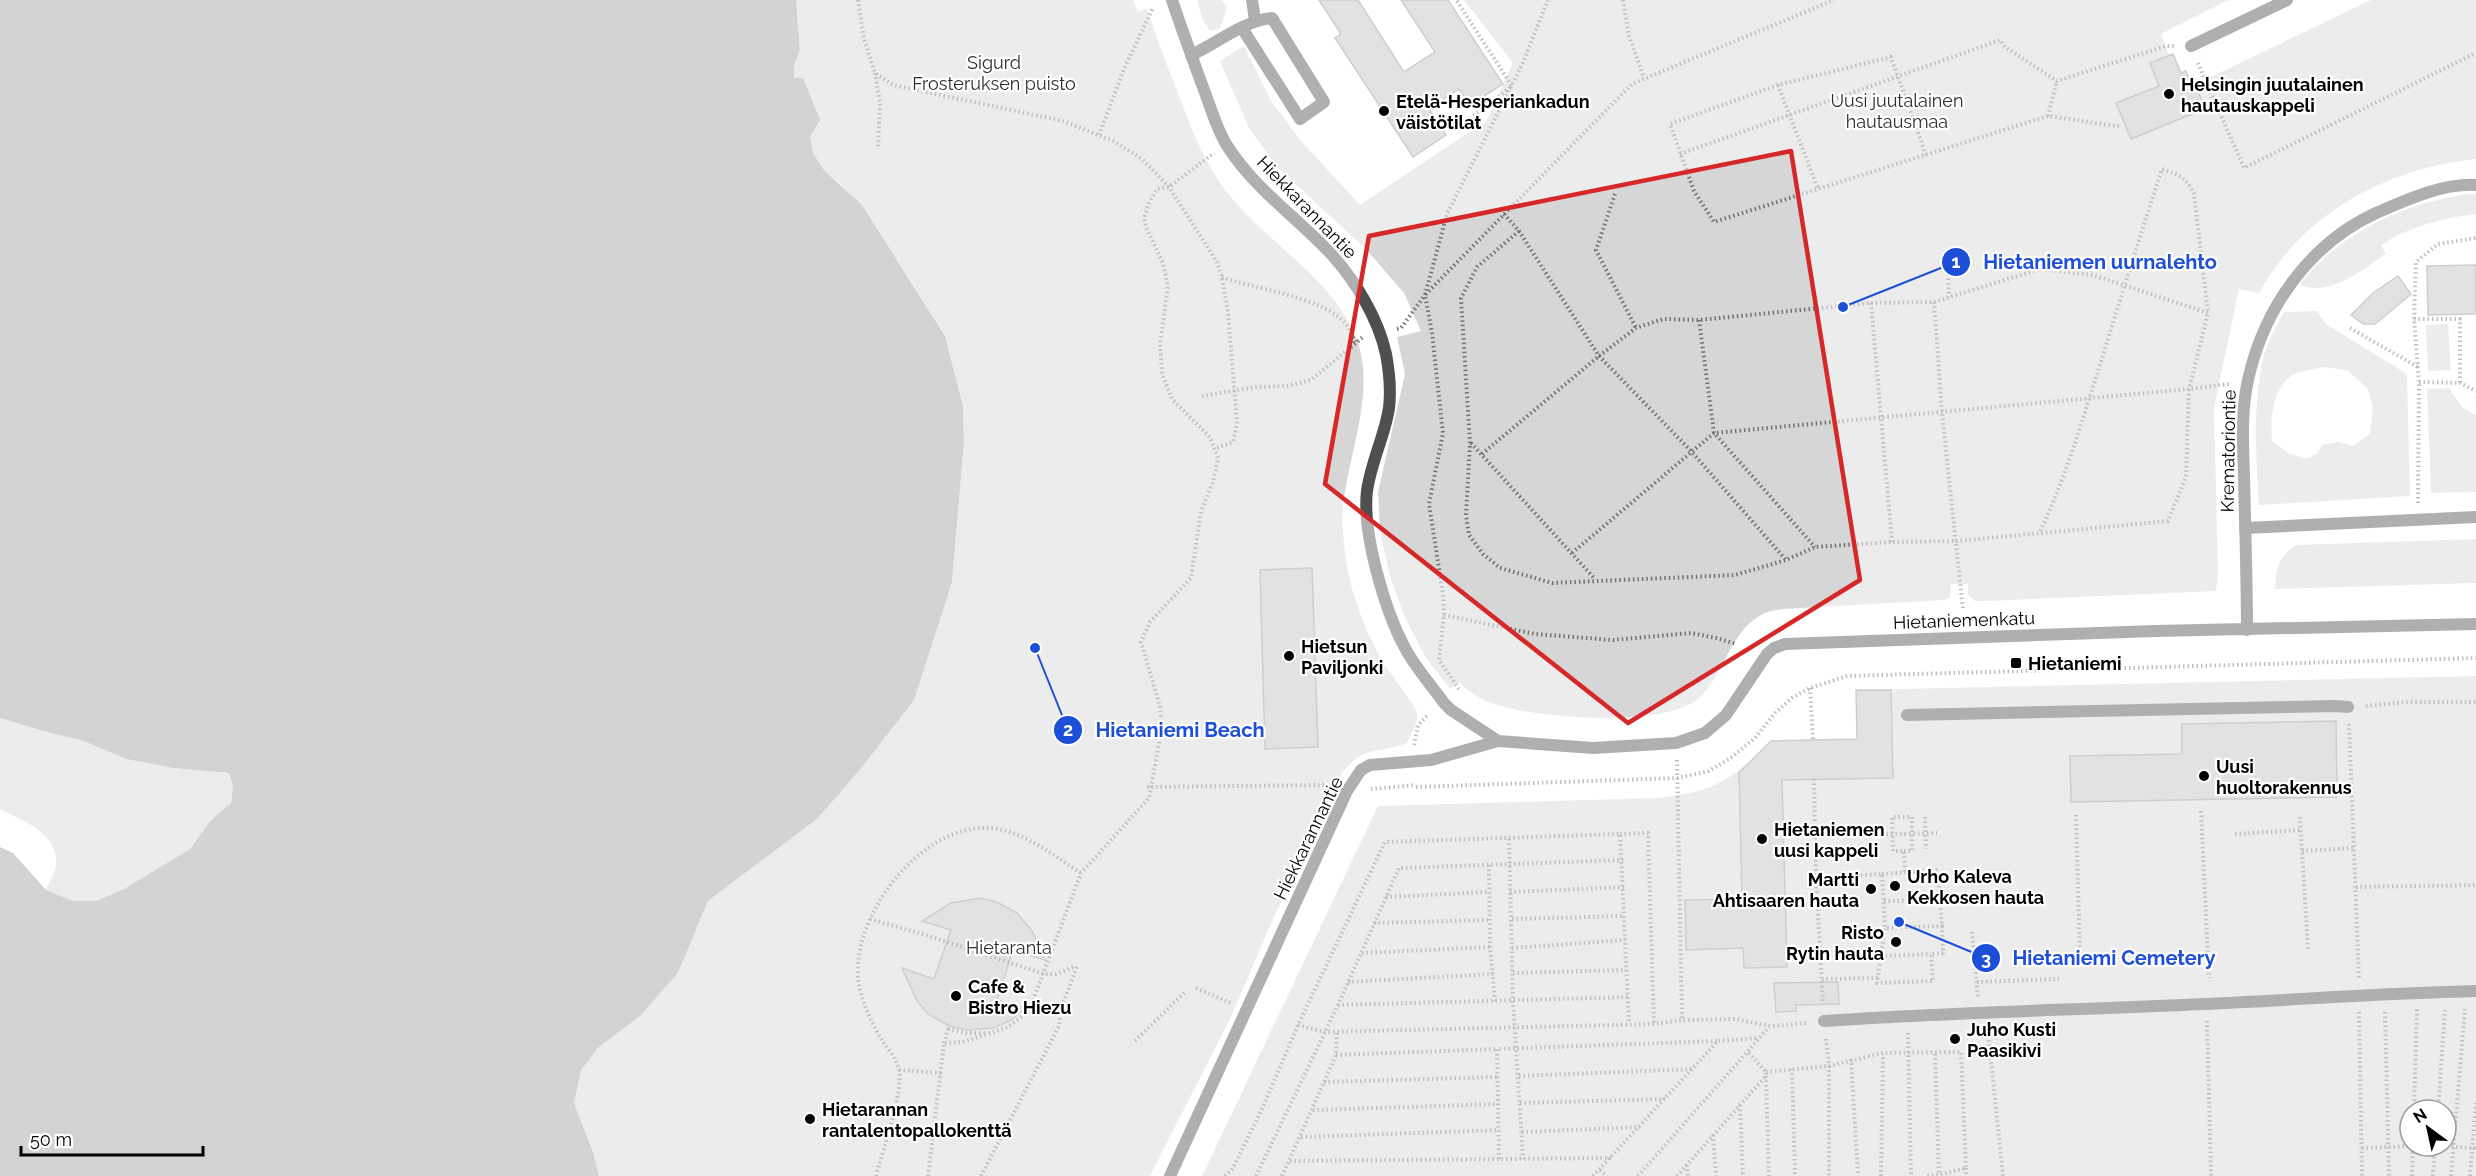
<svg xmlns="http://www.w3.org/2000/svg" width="2476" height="1176" viewBox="0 0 2476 1176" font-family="Raleway,sans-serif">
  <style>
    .green { fill: #d6d6d6; fill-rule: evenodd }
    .water { fill: #9d9d9d }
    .building { fill: #bfbfbf; stroke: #939393; stroke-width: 1.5 }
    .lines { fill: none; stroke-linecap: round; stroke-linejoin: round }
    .path { stroke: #717171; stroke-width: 4; stroke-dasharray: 1.5 3; stroke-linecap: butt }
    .service { stroke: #4f4f4f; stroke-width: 12 }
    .minor { stroke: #4f4f4f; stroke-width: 12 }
    .marked { fill: none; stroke: #d62828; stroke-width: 4.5; stroke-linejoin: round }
    .poi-dot { fill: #000; stroke: #fff; stroke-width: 2 }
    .labels { text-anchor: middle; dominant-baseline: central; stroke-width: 4.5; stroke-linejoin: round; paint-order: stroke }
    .park-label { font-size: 18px; fill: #2d2d2d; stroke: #fff }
    .poi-label { font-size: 18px; font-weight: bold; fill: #000; stroke: #fff; text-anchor: start }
    .street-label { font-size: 18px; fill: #000; stroke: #fff }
    .leader { fill: none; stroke: #1d4ed8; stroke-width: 2 }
    .callout-dot { fill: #1d4ed8; stroke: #fff; stroke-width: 2 }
    .mark-label { font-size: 18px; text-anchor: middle; font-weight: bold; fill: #fff }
    .callout-label { font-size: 20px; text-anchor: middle; font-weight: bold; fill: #1d4ed8; stroke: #fff; stroke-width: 4.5; stroke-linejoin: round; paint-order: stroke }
  </style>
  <rect width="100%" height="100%" fill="#fff"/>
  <path class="green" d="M796,0H1133L1138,12L1147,8C1156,37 1167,65 1178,93C1192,130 1205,166 1231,197C1269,244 1330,277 1355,335C1378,388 1348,453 1343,508C1341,529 1345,551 1348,571C1353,600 1371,644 1387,668C1393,677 1416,706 1417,713C1419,722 1411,735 1407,743C1377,755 1369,743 1343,771L1272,921L1231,1017L1150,1176H599L593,1152L574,1103L580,1070L599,1047L640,1016L678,973L708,901L817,819L952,582L964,442L963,406L945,336L896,258L840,183L824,170L813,153L794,79V66L800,50Z
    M1197,0H1222L1227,8L1220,28L1210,31L1202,18Z
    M1464,0H2229L2161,34L2169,55L2173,54L2181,73L2186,71L2192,86L2371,0H2476V159C2387,168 2303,213 2259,293L2239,289L2214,408L2218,574L2216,591L1987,601H1975L1968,595V584H1951L1950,597L1944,600L1783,609C1777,610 1767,611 1761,615C1729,633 1725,674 1699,698C1664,729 1536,718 1494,704C1480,699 1469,692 1459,683L1450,689L1425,656L1406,620L1390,577L1380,532L1378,492L1405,374L1397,337L1421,331L1404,293L1365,248L1278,168L1249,128L1220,61L1244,46L1271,101L1302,142L1360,205L1486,121L1513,63Z
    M2465,194H2476V214C2442,218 2410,226 2381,245L2386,254C2362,270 2330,297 2300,285C2325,249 2370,222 2410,208C2428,201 2447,198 2465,194Z
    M2317,311L2326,324L2407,374L2410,496L2259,505C2256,455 2252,404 2264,355C2268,340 2277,326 2284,312ZM2323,367L2347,370L2368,389L2373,408L2370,434L2352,446L2338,442L2322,445L2318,453L2306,459L2290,454L2272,441C2270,420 2272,390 2291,376C2299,371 2314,369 2323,367Z
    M2448,324L2451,370L2428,371L2426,325Z
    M2449,388L2462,407L2476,415V492L2431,493L2427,389Z
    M2476,539V583L2275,589C2276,569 2278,558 2295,545Z
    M2476,676V1176H1202L1378,806L1660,798C1716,791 1731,780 1771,741L1857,739L1856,690ZM2410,1110H2446V1146H2410Z
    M0,718L43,731L84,741L126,759L173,768L229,773L233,786L231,803L210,821L190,849L124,889L96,901H73L46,890C49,882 56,872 56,864C59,833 22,821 0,809Z"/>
  <path class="water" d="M0,0H796L800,50L794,66V78H803L820,120L810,137L813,153L824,170L862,205L945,336L963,406L964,442L952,582L914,700L862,767L817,819L708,901L678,973L640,1016L599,1047L581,1070L574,1103L593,1152L599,1176H0V847L13,853L46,890L73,901H96L124,889L190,849L210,821L231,803L233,786L229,773L173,768L126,759L84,741L43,731L0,718Z"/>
  <path class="building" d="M1319,0H1358L1404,72L1435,52L1401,0H1448L1503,84L1470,105L1459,89L1429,109L1446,135L1413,157L1335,38L1341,34Z
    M2173,54L2181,73L2186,71L2192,86L2195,84L2203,103L2199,104L2202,110L2131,139L2116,103L2159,86L2150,63Z
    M2476,265V314L2428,315L2427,266Z
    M2398,276L2411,294L2375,324H2363L2351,315L2373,293Z
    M1312,568L1318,747L1265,749L1260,570Z
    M1856,690H1891L1893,778L1782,780L1787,967L1744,968L1743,948L1686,950L1685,900L1742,899L1739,773L1771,741L1857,739Z
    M2336,721L2337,797L2071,802L2070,756L2182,754V724Z
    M980,898L997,902L1017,913L1032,931L1045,960L1013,950L997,1000L1025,1008L1011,1020L993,1028L967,1030L949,1026L928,1014L917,1001L902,968L934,979L951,930L922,921L951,903Z
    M1838,982L1839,1004L1796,1005V1011L1776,1012L1774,983Z"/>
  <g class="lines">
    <path class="path" d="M858,0L864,39L875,73L893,85L1063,121L1113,141L1142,159L1169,187L1217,262L1222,277L1228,312L1237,423L1233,442L1216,448
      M1623,0L1629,36L1644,78
      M1457,1L1512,86L1463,124H1458
      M2198,63L2244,168L2476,53
      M875,73L880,103L878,149
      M1778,85L1818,189
      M2048,116L2057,81
      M1099,135L1124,69L1153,8
      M1680,154L2000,40L2005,47L2057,81L2166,46H2174
      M1926,155L1891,57L1778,85L1670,124L1694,191L1714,222L2048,116C2073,119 2096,124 2121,126
      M1615,194L1596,250L1636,328
      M1504,214L1519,231L1599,356L1691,451L1786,560
      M1519,231L1477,267L1461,298L1470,443L1466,515L1469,535L1483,554L1500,568L1552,583L1735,575L1786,560L1815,547L1892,542L1957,541L2168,521L2186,477L2189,389L2229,384
      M1948,274L1949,297
      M1222,277C1254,289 1322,297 1344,322C1349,327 1352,336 1355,342
      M1934,302L1942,413L1963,610
      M1871,303L1892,542
      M2414,319H2460V383
      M1699,320L1714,433L1815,547
      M2350,328L2418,367
      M1397,329L1401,328L1425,295L1447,214L1522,65L1548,0
      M2419,382L2460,383L2476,391
      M1202,396L1256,387L1287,386L1311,380L1363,337
      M1471,443L1595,579
      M1482,454L1599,356L1636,328L1663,319L1699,320L1871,303L1934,302L2040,269L2093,275L2208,313L2194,194C2187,178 2178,174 2162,169C2142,230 2123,290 2104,352C2085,412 2067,474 2040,532
      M2418,503L2419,382L2414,319L2416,262L2438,244L2476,238
      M1572,553L1714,433L2189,389L2208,313
      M1444,615L1535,634L1613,640L1691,633L1716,638L1737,644
      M1810,688L1813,740
      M1459,689L1439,660L1444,615L1443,594L1429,504L1443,433L1432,333L1425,295L1632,84L1834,0
      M2366,706L2407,702H2476
      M2349,724L2359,980
      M1414,745L1418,725L1427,716
      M1677,760L1682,1020
      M1814,779L1816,878L1823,1003
      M1147,787L1323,785L1331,787
      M1416,787L1677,778L1709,771L1732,757L1755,738L1775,713L1792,698L1810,688L1847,676L2476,658
      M1371,789L1416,785
      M2201,811L2209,978
      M2076,815L2080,958
      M1925,817L1926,849
      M2300,817L2308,950
      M1620,834L1648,833L1654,1024
      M2235,834L2301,830
      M1864,835L1937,833
      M1509,839L1513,1001L1523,1159
      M1904,851H1912V817H1892L1893,851H1904L1905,873
      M2302,851L2354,848
      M1489,865L1490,947L1495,1001
      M1882,874L1938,870L1942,926
      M1816,878L1882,874L1885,928
      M2356,887L2476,885
      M1510,892L1624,887
      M1386,897L1489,892
      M1884,901L1940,900
      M870,919L929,936L1044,974H1056L1076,966
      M1512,919L1623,916
      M1374,923L1489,920
      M1942,926L1943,953L1931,954L1933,981L1877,983L1885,928Z
      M1972,932L1978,997
      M1512,948L1625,940
      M1362,953L1490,947
      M1881,956L1931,954
      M1513,973L1626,970
      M1822,979L1878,978
      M1348,982L1493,974
      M1977,982L2059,979
      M1196,988L1231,1003
      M1338,1005L1628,997
      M2359,1012L2362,1176
      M2385,1012L2389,1176
      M2207,1021L2211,1176
      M1298,1025L1324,1032L1654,1024L1682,1020L1735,1019L1770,1026L1807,1023
      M948,1029L966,1033H986
      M1988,1031L2003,1176
      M1908,1033L1911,1176
      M1826,1039L1829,1066V1176
      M1135,1041L1185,992
      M944,1043L949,1026
      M1935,1054L1939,1175
      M1336,1055L1497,1049
      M1851,1059L1858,1176
      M1792,1069L1795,1176
      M899,1070L941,1073
      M1766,1072L1829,1066L1883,1053L1961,1052L1966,1168L1939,1175L1926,1176
      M1519,1076L1693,1069
      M1766,1076L1769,1176
      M1324,1082L1497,1077
      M1520,1103L1665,1099
      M1740,1105L1743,1176
      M1313,1110L1498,1104
      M2414,1110L2417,1009
      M2438,1110L2445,1010
      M1522,1132L1640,1127
      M1713,1135L1716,1176
      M1301,1137L1499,1130
      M2438,1146L2476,1148
      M2362,1148L2410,1146
      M1499,1159L1497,1049L1718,1041
      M1290,1161L1611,1158
      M1687,1165L1688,1176
      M1966,1168V1176
      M1600,1170L1607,1176
      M876,1176C882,1152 904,1091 899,1070C897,1059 889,1051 883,1042C872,1024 861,1001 858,979C852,913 926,817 997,829C1027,834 1056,857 1081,873
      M928,1176L944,1043L963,1042L1008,1027L1029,1011L1081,873L1149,798L1162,727L1160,706L1141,642L1150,622L1191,578L1201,511L1213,482L1218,459L1210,437L1172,399L1162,374L1160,344L1168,286L1163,263L1146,227L1144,218L1149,203L1157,189L1169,187L1214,153
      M981,1176L1059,1026L1061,1009L1077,966
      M1225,1176L1233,1168L1262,1109L1298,1025L1385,842L1620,834L1629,1024
      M1256,1176L1338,1005L1399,868L1623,860
      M1282,1176L1336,1055L1337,1032
      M1593,1176L1718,1041L1759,1038
      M1638,1176L1769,1027
      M1677,1176L1766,1076V1072L1747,1051
      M1881,1176L1883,1054
      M2412,1176L2413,1146
      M2433,1176L2435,1146
      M2451,1176L2465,1009
      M2470,1176L2476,1103"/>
    <path class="service" d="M1252,0L1255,20
      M1191,55C1218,43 1243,21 1272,18L1324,102L1300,119L1242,28
      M2245,528L2476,517
      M1907,715L2335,706L2348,707
      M1824,1021C1951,1012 2078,1010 2204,1004C2295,1000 2385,993 2476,991"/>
    <path class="minor" d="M1172,0C1182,30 1193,60 1204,90C1211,108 1216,127 1226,144C1254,189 1297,217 1332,255C1356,282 1378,318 1386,354C1389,370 1391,391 1389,408C1385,435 1371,462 1367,491C1362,533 1385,611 1405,648C1415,667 1431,685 1444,703L1451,710L1498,741
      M2191,46L2287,0
      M2247,630C2247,578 2245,527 2244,475C2243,444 2241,411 2248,380C2264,308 2309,244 2376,213C2406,200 2443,183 2476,185
      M1170,1176L1347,791L1361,770L1370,765L1431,760L1498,741L1593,748L1676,743L1705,733L1726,715L1767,654L1774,648L1785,644L2156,631L2476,624"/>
  </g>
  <path d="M0 0H2476V1176H0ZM1791,151L1860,580L1628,723L1325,484L1369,236Z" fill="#fff" fill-opacity=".55" fill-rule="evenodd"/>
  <path class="marked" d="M1791,151L1860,580L1628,723L1325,484L1369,236Z"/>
  <g class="poi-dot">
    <circle cx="2169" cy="94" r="6"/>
    <circle cx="1384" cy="111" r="6"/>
    <circle cx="1289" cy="656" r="6"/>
    <rect x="2010" y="657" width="12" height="12" rx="3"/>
    <circle cx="2204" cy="776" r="6"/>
    <circle cx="1762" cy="839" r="6"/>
    <circle cx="1895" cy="886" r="6"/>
    <circle cx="1871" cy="889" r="6"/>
    <circle cx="1896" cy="942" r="6"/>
    <circle cx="956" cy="996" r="6"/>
    <circle cx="1955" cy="1039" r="6"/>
    <circle cx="810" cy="1119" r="6"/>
  </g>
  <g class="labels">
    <g class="park-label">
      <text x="994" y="62">Sigurd<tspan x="994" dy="21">Frosteruksen puisto</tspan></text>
      <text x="1897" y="100">Uusi juutalainen<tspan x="1897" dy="21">hautausmaa</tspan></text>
      <text x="1009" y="947">Hietaranta</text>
    </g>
    <g class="poi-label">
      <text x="2181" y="84">Helsingin juutalainen<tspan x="2181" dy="21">hautauskappeli</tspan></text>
      <text x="1396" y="101">Etelä-Hesperiankadun<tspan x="1396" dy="21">väistötilat</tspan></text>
      <text x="1301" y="646">Hietsun<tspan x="1301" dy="21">Paviljonki</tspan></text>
      <text x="2028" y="663">Hietaniemi</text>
      <text x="2216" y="766">Uusi<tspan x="2216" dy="21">huoltorakennus</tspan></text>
      <text x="1774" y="829">Hietaniemen<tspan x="1774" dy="21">uusi kappeli</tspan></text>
      <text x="1907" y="876">Urho Kaleva<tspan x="1907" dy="21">Kekkosen hauta</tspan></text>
      <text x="1859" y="879" text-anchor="end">Martti<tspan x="1859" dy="21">Ahtisaaren hauta</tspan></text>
      <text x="1884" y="932" text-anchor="end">Risto<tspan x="1884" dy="21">Rytin hauta</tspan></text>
      <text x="968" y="986">Cafe &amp;<tspan x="968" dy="21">Bistro Hiezu</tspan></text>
      <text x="1967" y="1029">Juho Kusti<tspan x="1967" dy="21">Paasikivi</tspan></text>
      <text x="822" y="1109">Hietarannan<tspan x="822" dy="21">rantalentopallokenttä</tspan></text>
    </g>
    <g class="street-label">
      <text transform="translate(1307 207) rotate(46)">Hiekkarannantie</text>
      <text transform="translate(2228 451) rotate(-89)">Krematoriontie</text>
      <text transform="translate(1964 620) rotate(-2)">Hietaniemenkatu</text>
      <text transform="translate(1308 838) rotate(-64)">Hiekkarannantie</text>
    </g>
  </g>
  <path class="leader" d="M1843 307L1956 262M1035 648L1068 730M1899 922L1986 958"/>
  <g class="callout-dot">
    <circle cx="1843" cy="307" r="6"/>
    <circle cx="1035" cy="648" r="6"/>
    <circle cx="1899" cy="922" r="6"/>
    <circle cx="1956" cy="262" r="15"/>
    <circle cx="1068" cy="730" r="15"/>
    <circle cx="1986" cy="958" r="15"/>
  </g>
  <g class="mark-label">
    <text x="1956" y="268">1</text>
    <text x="1068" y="736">2</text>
    <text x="1986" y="965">3</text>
  </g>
  <g class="callout-label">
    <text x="2100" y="269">Hietaniemen uurnalehto</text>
    <text x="1180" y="737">Hietaniemi Beach</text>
    <text x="2114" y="965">Hietaniemi Cemetery</text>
  </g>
  <g transform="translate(2428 1128) rotate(327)"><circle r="28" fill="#ffffff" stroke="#999999" stroke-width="1.5"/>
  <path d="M0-4.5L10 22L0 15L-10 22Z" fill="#000000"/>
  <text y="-9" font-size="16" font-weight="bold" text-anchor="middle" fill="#000000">N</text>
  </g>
  <path d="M21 1146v9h182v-9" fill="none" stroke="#000000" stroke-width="3"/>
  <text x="30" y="1146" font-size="18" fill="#000000" stroke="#ffffff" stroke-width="4.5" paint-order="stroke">50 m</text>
</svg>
